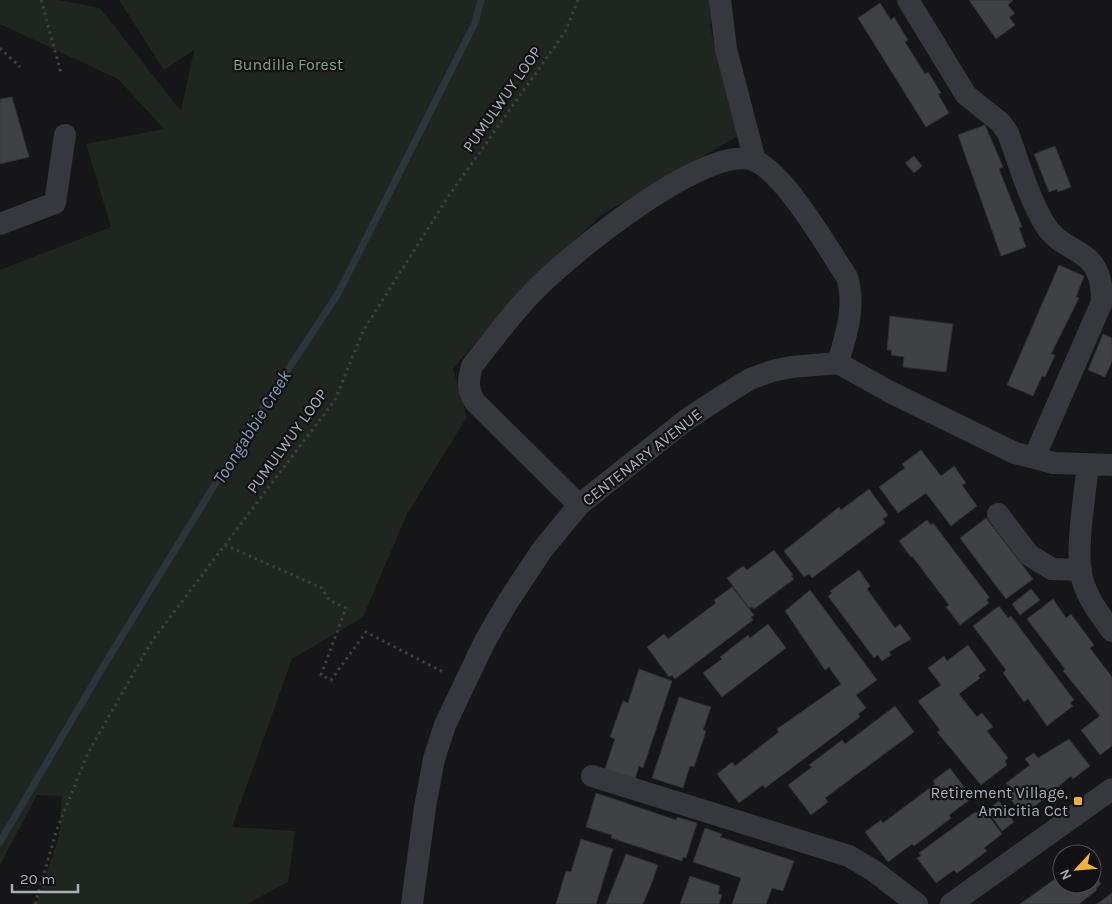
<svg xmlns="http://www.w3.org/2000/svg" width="1112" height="904" viewBox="0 0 1112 904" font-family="Karla,sans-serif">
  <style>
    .green { fill: #1e261f }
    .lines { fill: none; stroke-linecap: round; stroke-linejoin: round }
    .stream { stroke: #2c353c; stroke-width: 7 }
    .building { fill: #404145; stroke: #303034 }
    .path { stroke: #3d3f44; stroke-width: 3; stroke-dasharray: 2.5 4; stroke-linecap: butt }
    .minor { stroke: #37383d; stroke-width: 22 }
    .poi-dot { fill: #f2b134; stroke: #111113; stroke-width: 2 }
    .labels { text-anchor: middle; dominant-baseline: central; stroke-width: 4.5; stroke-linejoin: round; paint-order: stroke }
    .park-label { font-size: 16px; fill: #7fa381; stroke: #111113 }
    .street-label { font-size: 16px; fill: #a8adb8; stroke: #111113 }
    .poi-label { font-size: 16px; fill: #a8adb8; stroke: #111113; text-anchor: end }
    .water-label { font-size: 18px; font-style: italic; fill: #7f9bb3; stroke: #111113 }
  </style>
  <rect width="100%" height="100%" fill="#161618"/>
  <path class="green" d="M0,0H58L100,8L181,111L194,50L164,70L119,0H714L710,27L738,136L601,215L515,296L453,369L467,417L407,514L363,617L292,659L232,827L295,831L288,882L247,904H36L59,836L62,796L37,795L0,865V270L111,227L86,144L164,129L118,79L0,24Z"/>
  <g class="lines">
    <path class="stream" d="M0,842L103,667L247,432L339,292L475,23L481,0"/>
  </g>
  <path class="building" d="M969,0H1013L1008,5L1015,14L1009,17L1015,25L996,39Z
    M880,3L891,20L894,17L908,40L905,42L925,74L928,72L941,93L938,94L949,113L926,127L858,18Z
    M12,97L29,157L0,164V99Z
    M985,125L1003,167L999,169L1022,227L1019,228L1026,247L1001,256L958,135Z
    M1055,146L1071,187L1058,192L1057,189L1049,192L1034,154Z
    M914,156L922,166L914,173L905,163Z
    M1059,265L1084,276L1076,297L1079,298L1051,354L1055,355L1045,377L1042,376L1033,396L1007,385Z
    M890,316L953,324L946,372L903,367L904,357L891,355L892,350H887Z
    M1103,334L1112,338V361L1105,377L1088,370Z
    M921,450L941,476L954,466L966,483L962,485L977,506L951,526L926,493L898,513L879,487L905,468L902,464Z
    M869,489L888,515L883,519L885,523L812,578L809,574L804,577L784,551L839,507L841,510Z
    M986,518L1033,579L1006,599L960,538Z
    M927,520L931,525L933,523L989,597L987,600L989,603L960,625L946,607L949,605L912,556L911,557L899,541Z
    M774,550L793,575L791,576L794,579L754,609L752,607L749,608L727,578L743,566L747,570Z
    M859,570L870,586L867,589L895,628L900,624L911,639L889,652L891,655L882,661L878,655L874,658L828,596L832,593L830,591Z
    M732,587L754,615L751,617L753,620L675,679L672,675L669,677L647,647L664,634L668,639L716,603L714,600Z
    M1031,589L1040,600L1020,615L1012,604Z
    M810,590L877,680L856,695L866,708L858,714L860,717L765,788L763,785L739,803L717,774L732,762L735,766L779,732L777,729L841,684L829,667L825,670L785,611Z
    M1053,599L1066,618L1071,614L1094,645L1090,648L1112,677V746L1100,755L1081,730L1100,716L1063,671L1065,669L1027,619Z
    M999,606L1008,618L1011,616L1074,700L1070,703L1073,706L1047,726L1028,699L1024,702L1003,673L1006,670L973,626Z
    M768,624L786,648L722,697L703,673L722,659L720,657L748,635L750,638Z
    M968,645L986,670L978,676L980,678L959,694L977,717L982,713L993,727L987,731L1008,758L1005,761L1007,765L981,785L937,732L940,730L918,701L941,685L928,668L944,656L947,661Z
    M639,669L672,681L643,768L639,766L635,779L605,769L615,739L610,737L623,701L628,703Z
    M679,697L711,707L703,730L706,731L694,767L690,766L683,788L652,778Z
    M895,706L914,732L825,798L828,802L811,815L788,785L812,767L809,765L842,740L845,744Z
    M1069,739L1090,766L1073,779L1071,776L1023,816L1004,790L1008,786L1006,783L1030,765L1025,759L1034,753L1038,758Z
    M950,768L972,798L949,815L951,818L914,846L912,844L888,862L865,832L881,820L883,823L935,784L933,781Z
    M596,793L676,820L677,817L697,823L686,858L683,857L682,861L611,838L612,835L586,827Z
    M999,801L1014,822L1002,831L987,810Z
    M983,808L1002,834L984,848L987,851L957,873L954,870L936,883L917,858L921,856L919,853L975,812L976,813Z
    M705,828L722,834L720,837L794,861L783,891L772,888L766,904H732L741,878L693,862Z
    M581,839L613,849L596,904H556L566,871L571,872Z
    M626,854L658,865L651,885L643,904H606Z
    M1092,872L1101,884L1096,888L1097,890L1079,904H1020L1062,874V884H1092Z
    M690,876L720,886L718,894L722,895L719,904H680Z
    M1112,893V904H1097Z"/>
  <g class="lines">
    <path class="path" d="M41,0L61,73
      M0,48L20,67
      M225,545L322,588L329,600L346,608L321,675L331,680L366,632L445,673
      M35,904L57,829L88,753L152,641L335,400L363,331L448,197L565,32L578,0"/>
    <path class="minor" d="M720,0L726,49L755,161
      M908,0L966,95L1000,122L1008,133C1019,163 1028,196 1044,223C1064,258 1103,243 1102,302L1034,458
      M0,224L55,203L65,135
      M1088,465C1085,494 1075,551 1082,578C1087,598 1100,615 1112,631
      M579,505L475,402C467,390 468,380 472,366C492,341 512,313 535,290C569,255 705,144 753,160C784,171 828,249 847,277C856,306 846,335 838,363
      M998,514L1029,555L1052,569L1081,570
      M592,776L849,856L874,871L917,904
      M412,904L425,807L434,759L445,725L485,641L507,603L542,550L579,505L686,420L721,397L750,379L772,371L791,367L838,363L890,392L1015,453L1054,463L1112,465
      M951,904L1112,789"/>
  </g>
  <rect class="poi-dot" x="1073" y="796" width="10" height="10" rx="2.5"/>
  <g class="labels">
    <g class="park-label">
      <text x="288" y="64">Bundilla Forest</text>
    </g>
    <g class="street-label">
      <text transform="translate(502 99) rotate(-55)">PUMULWUY LOOP</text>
      <text transform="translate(287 441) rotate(-54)">PUMULWUY LOOP</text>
      <text transform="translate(642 457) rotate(-38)">CENTENARY AVENUE</text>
    </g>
    <g class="poi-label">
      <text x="1068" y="792">Retirement Village,<tspan x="1068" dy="18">Amicitia Cct</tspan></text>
    </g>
    <g class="water-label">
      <text transform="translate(252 427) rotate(-58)">Toongabbie Creek</text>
    </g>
  </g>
  <g transform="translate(1077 869) rotate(244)"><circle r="24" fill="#111113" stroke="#4d4f55"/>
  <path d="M0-4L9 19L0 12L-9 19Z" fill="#f2b134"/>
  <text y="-8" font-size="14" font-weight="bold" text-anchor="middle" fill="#a8adb8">N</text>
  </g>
  <path d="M12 884v8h66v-8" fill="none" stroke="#a8adb8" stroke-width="2.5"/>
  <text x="20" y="884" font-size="15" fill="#a8adb8" stroke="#111113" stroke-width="4" paint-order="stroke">20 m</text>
</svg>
